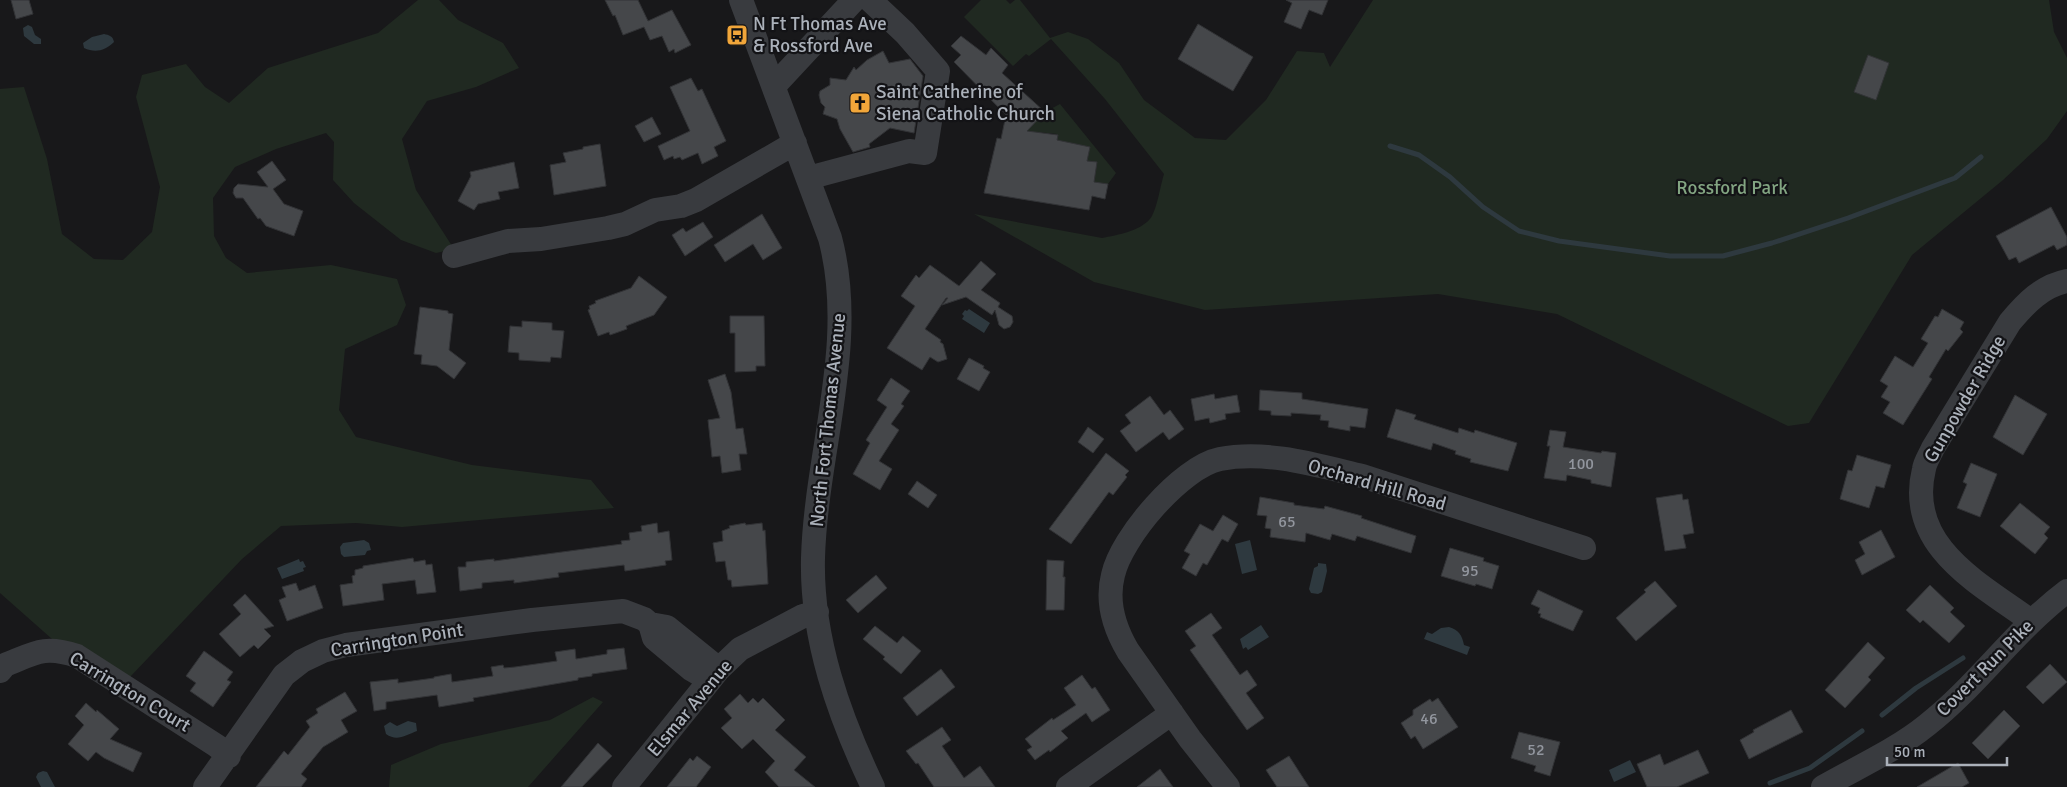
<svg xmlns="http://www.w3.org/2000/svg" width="2067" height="787" viewBox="0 0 2067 787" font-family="Signika,sans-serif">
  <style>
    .green { fill: #202921 }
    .water { fill: #2e393f }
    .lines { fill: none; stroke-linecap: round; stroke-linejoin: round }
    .stream { stroke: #2e393f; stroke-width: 5 }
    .building { fill: #45474a; stroke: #323336 }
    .minor { stroke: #393b3f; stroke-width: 24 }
    .labels { text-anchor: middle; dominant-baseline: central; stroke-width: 4.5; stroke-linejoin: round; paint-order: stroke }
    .number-label { font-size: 16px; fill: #92969e }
    .poi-label { font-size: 19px; fill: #abb1ba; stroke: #131316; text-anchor: start }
    .park-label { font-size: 19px; fill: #83a582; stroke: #131316 }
    .street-label { font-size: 19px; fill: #abb1ba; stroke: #131316 }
  </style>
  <rect width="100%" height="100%" fill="#18181a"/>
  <path class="green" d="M418,0H439L458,20L503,43L519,68L476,87L427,101L402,139L416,190L454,249L436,253L401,240L354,203L333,180L334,142L326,133L276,149L235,167L213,198L214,236L226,258L247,273L331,265L397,279L406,305L397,325L345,349L339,410L356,437L472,465L591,480L614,508L402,527L356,523L281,526L242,559L130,677L83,649L52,639L0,593V89L24,87L47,159L62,234L94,259L123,260L152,232L160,187L136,97L142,75L186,64L205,87L229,103L268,68L378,33Z
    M981,0H1006L1010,4L1015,0H1020L1050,38L1068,32L1088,39L1119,63L1144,100L1195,138L1226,140L1266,100L1297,51L1324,53L1330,67L1373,0H2049L2054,32L2067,58V111L2047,139L2003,180L1912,255L1809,423L1788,426L1557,314L1438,294L1205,310L1094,282L974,214L1102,238C1117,235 1143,231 1152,216C1158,204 1160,187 1164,174L1105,99L1051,39L1029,56L1026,54L1013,66L964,17Z
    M1060,104L1116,173L1108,184L1094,183L1097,163L1087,161L1090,147L1057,140V134L1037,132L1036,136L1024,133L1045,112Z
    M593,697L603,702L528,787H389L391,765L441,744L550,720Z"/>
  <path class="water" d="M28,25L32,27L35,35L41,39V44H34L24,36L23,28Z
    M104,34C109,35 113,36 114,42C105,51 95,53 84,48L83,43L92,37Z
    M969,309L990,323L984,333L962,319L964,316L962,314L965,310L967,311Z
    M364,540L369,543L371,550L367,551L365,555L344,557L341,554L340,547L343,543Z
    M1250,540L1257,570L1242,574L1235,544Z
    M299,559L300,562L303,561L306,567L303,568L304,571L282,579L277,568Z
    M1318,563L1326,564L1327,571L1322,592L1318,594L1311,593L1309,589L1314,568L1318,566Z
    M1261,625L1269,637L1248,650L1246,647L1243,649L1240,639Z
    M1449,627C1459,630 1462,635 1464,645L1470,647L1467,655L1424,639L1427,632L1432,634L1441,628Z
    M408,721L416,723L417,731C406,735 397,742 386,734L384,726L390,722L397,726Z
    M1630,760L1636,772L1614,782L1609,770Z
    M43,771L47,772L55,787H41L36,777L38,773Z"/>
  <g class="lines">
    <path class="stream" d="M1390,146L1419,155L1450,177L1483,207L1519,231L1559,241L1670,256H1723L1772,243L1848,218L1955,178L1981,157
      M1882,715L1916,688L1963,658
      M1770,783L1810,768L1862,731"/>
  </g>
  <path class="building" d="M11,0H29L33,14L16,19Z
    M605,0H638L648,21L672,10L691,45L675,53L674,49L669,52L662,36L650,40L644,27L623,35L615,15L613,16Z
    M1286,0H1328L1322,15L1309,10L1301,29L1284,22L1292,3Z
    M1198,24L1253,57L1233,91L1178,59Z
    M961,36L986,55L991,48L1008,65L1002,73L1045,112L1027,131L1058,135L1057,140L1090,147L1087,161L1097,162L1094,182L1108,184L1105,199L1092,196L1089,210L984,193L997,138L1001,139L1006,115L954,62L961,55L951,46Z
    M883,51L889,63L910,59L923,76L914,133L890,128L869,144L870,147L853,152L840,129L837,119L823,114L825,107L821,103L819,95L820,91L830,85V78L846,80L854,67L856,70L867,60Z
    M1868,55L1889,63L1876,100L1854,92Z
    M691,78L698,91L702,89L726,141L714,147L718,156L702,164L698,153L682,160L680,157L674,159L673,156L664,160L658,146L690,131L670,87Z
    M652,117L661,134L644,142L635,126Z
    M600,144L606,186L554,195L550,165L566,162L563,153L583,149V147Z
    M272,161L286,180L273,189L284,204L303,211L294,236L266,226L260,218L258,219L243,198H236L233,193L234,188L238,184L268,187L257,172Z
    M514,162L519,188L498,192L500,199L478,204L474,210L458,201L471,176L470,172Z
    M2051,207L2067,237V245L2057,250L2054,245L2019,263L2016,257L2009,260L1996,236Z
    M762,214L782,248L763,260L753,244L725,262L714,245Z
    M703,222L713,237L685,256L672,235L683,228L686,232Z
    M981,261L996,274L981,290L1000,303L998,307L1012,316L1013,322L1010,327L1004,329L999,325L995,310L992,315L966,297L942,305L948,298H946L925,329L941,340L940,342L943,344L947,359L938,362L930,357L922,370L887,348L915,306L901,296L916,275L919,278L930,265L959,286Z
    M639,276L667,297L654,315L626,326L627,329L610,335L609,332L598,336L588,310L590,309L589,306L596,303L595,301L631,288Z
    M420,307L448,311V313L453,314L449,350L466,363L454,379L437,366L421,364L422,355L414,354Z
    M1942,309L1964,322L1960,329L1963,332L1948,351L1946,349L1929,377L1932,379L1903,425L1883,413L1890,402L1881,397L1888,386L1880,381L1895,356L1913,367L1928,343L1921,339L1935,316L1938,317Z
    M730,316H764L765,366H756V371L735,372V333H730Z
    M522,321L552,323V330L564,331L561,358L551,357L550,362L519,360V353L508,352L510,326L522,327Z
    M969,358L984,366L983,368L990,372L979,391L957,379Z
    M725,374L731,392L736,429L743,428L747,454H739L741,470L722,473L720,456L712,457L708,420L720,418L708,380Z
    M891,378L910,391L901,404L904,406L891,424L899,430L879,461L892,469L880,490L853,474L870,443L866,440L887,407L877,400Z
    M1260,390L1302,393V399L1368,409L1365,428L1350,426V431L1328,427L1329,421L1320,420L1321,415L1291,413V416L1271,415V411L1259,410Z
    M1214,394L1215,399L1237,395L1240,412L1225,414L1226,419L1210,423L1209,418L1195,421L1191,399Z
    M2015,395L2047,414L2023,455L1993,437Z
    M1150,396L1164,415L1170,410L1184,429L1169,440L1163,432L1136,452L1120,431L1131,423L1125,415Z
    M1396,409L1416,415L1414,419L1458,433L1459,428L1474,433L1475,430L1517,443L1508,471L1470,462L1471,459L1455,454L1456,451L1433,443L1431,450L1387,437Z
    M1088,427L1104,439L1093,453L1078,442Z
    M1550,430L1566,432L1563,447L1601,453L1602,451L1616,453L1611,487L1591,483V480L1567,475L1566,481L1544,478L1550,446H1547Z
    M1106,453L1129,471L1125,475L1127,477L1113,495L1109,492L1071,544L1049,529Z
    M1857,455L1891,465L1884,488L1876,486L1869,508L1840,499L1848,470L1852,471Z
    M1971,463L1997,474L1980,517L1957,508L1967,484L1963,482Z
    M917,481L937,495L928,508L908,494Z
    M1682,494L1683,500L1688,499L1694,533L1683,535L1686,548L1665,551L1656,498Z
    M1260,497L1294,503V505L1324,509L1325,506L1362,516L1361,518L1416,536L1411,553L1357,536L1355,541L1332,534L1330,540L1306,533L1305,542L1270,537L1271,529L1265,528L1267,516L1257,515Z
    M2020,503L2050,527L2044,534L2048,538L2035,554L2000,526Z
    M1223,515L1238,524L1228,542L1222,539L1207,565L1203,563L1196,576L1182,568L1190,554L1184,551L1200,524L1213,531Z
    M657,523L658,533L669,531L672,560L665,561L666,565L625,571L624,565L558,573L559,577L514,583V580L482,583V588L460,591L458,567H466V562L494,559V561L622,544L621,541L630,540L629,533L642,531L641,526Z
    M745,523L746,525L762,523L763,531L765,530L768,584L732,587L731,580H728L725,561L716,562L713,543L723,541L722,531L730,528L729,526Z
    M1881,530L1895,557L1862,575L1855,560L1865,554L1859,542Z
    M1450,548L1484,558L1483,561L1499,566L1492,589L1476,584L1475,586L1441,576Z
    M413,558L414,562L425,560L426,565L432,564L436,592L417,594L415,580L382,584L384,600L343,606L340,585L353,583L352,576L355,575V570L363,568V566Z
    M1047,560L1064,561L1063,577H1065L1064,610H1046Z
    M876,575L887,588L858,613L846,600Z
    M1655,581L1677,606L1636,641L1616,618L1646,592L1644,590Z
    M296,583L299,591L315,585L323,608L287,621L279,600L286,597L282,587Z
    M1930,585L1954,608L1950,612L1965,626L1949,643L1923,620L1920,623L1906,610Z
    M1538,590L1583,611L1573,631L1540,617L1541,614L1538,613L1540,608L1531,604Z
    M245,594L274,626L264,629L271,636L258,649L254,645L240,657L219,634L241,614L233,605Z
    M1211,613L1222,628L1212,635L1240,675L1247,670L1257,685L1246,693L1264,718L1247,730L1190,650L1196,646L1185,631Z
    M875,626L897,643L903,636L921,651L901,674L883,659L885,657L863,639Z
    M1868,642L1885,658L1868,677L1871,680L1845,708L1825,690Z
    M624,648L627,669L592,674V676L578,678V680L473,698L474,701L439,707L437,695L386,702V709L374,711L370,682L398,679V683L434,678V677L451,674L452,682L493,676L491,667L503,665L504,668L515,667L557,661L555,652L575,649L576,659L607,654V650Z
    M204,651L233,672L227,680L231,682L213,707L190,691L196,683L186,676Z
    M2050,664L2067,682L2043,704L2026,687Z
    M941,669L955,687L917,716L903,698Z
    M1082,675L1092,689L1095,687L1110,710L1092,722L1086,713L1061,731L1068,738L1050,752L1049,750L1035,760L1027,750L1032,747L1025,739L1052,718L1053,720L1076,705L1064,688Z
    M345,692L357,711L341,720L348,732L323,747L301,774L307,779L301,787H256L284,751L288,755L310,727L306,721L318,713L316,709Z
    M740,694L748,703L753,698L758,703L763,698L785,720L775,730L806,757L794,770L815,787H779L765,772L775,761L753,739L742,749L721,728L732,718L724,709Z
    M1438,698L1458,727L1423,749L1415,736L1411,739L1401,723L1413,715V710L1430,699L1432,702Z
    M86,703L96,712L97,710L119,729L110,739L142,753L133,772L104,758L96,752L88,761L68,744L84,725L75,716Z
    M1791,710L1803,732L1749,759L1740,740L1754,732L1753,730Z
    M2004,710L2020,726L1988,759L1972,743Z
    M942,727L951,740L942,746L964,778L980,766L995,787H934L918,763L916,764L906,751Z
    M1519,732L1560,742L1550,776L1534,771L1536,766L1511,758Z
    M598,743L612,756L582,787H561Z
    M1698,750L1709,773L1677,787H1647L1637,764L1660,754L1664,765Z
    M697,756L711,767L696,787H667L690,758L693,761Z
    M1289,756L1309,787H1277L1266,770Z
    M1958,763L1969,783L1962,787H1917Z
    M1160,769L1173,787H1137Z"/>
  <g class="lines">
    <path class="minor" d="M741,0L830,238C858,343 816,451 813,558C811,638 839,716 873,787
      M774,86L854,0
      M808,178L909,151L925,153L938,71L905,33L870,0
      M454,256L508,241L541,239L608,228L625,224L655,210L681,206L696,200L795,143
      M2031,621C1979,583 1905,546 1924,469C1925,462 1930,455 1933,448L2010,322C2026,303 2042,286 2067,281
      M650,624L654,638L691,669L710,680
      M0,671L5,665C35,653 44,645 77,656L217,746L229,756
      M205,787L284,675L302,661L323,651L346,645L532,620L623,611L644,619L650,624L667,627L719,669
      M624,787L719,669L740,649L803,616L817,612
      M1068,787L1172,713
      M1228,787L1190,739L1128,651C1115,629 1106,602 1113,575C1121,538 1181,467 1220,459C1267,450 1316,465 1362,476L1584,548
      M1823,787C1858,767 1896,750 1927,725C1978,685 2015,630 2067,591"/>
  </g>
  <defs>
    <g id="bus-square" transform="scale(1.125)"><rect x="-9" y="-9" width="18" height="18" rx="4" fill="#f1a63a" stroke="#131316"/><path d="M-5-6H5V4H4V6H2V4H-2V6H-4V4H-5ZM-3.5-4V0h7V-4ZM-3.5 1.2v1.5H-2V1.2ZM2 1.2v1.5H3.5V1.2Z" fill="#111"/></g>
    <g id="church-square" transform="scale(1.125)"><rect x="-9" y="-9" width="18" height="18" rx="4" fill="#f1a63a" stroke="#131316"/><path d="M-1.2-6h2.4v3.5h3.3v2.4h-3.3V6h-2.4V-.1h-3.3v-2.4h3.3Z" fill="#111"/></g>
  </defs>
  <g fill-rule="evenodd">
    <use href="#bus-square" x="737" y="35"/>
    <use href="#church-square" x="860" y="103"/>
  </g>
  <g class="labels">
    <g class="number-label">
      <text x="1581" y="464">100</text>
      <text x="1287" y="522">65</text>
      <text x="1470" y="571">95</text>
      <text x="1429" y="719">46</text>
      <text x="1536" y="750">52</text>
    </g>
    <g class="poi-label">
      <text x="753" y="24">N Ft Thomas Ave<tspan x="753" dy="22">&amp; Rossford Ave</tspan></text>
      <text x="876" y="92">Saint Catherine of<tspan x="876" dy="22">Siena Catholic Church</tspan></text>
    </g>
    <g class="park-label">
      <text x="1732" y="188">Rossford Park</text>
    </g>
    <g class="street-label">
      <text transform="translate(1965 399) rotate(-60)">Gunpowder Ridge</text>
      <text transform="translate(828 420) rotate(-84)">North Fort Thomas Avenue</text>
      <text transform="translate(1377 485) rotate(16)">Orchard Hill Road</text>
      <text transform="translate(397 640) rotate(-9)">Carrington Point</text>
      <text transform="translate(1985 668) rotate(-45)">Covert Run Pike</text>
      <text transform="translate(130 692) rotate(31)">Carrington Court</text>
      <text transform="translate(690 708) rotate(-50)">Elsmar Avenue</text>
    </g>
  </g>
  <path d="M1887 757v8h120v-8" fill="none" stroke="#abb1ba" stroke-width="2.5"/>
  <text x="1894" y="757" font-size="15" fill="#abb1ba" stroke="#131316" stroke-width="4" paint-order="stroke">50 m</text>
</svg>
